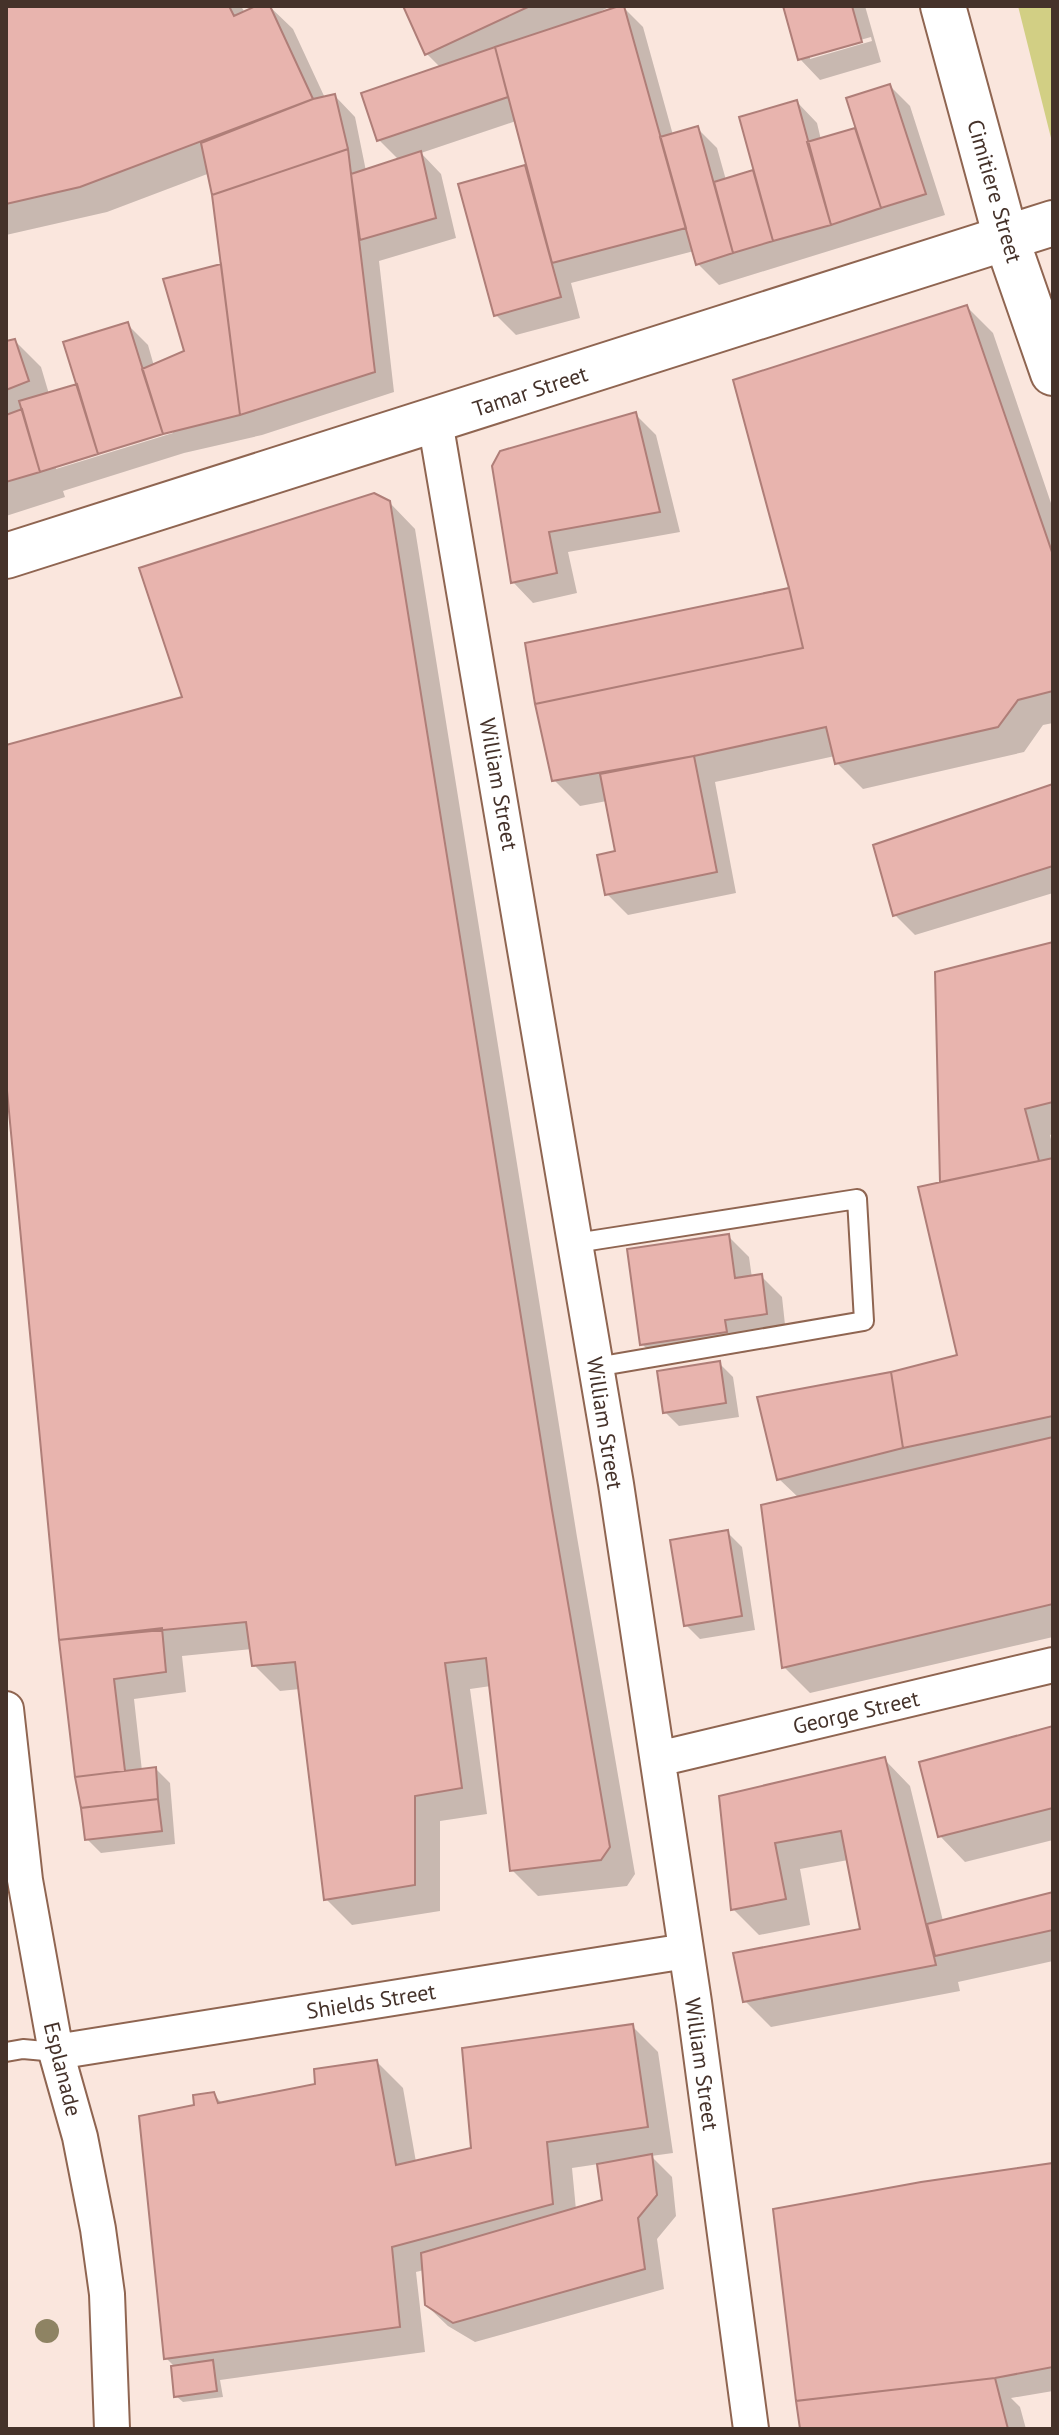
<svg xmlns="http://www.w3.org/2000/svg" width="1059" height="2435" viewBox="0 0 1059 2435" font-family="'PT Sans',sans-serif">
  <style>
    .green { fill: #d2cf84 }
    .shadow { fill: #0003; fill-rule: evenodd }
    .building { fill: #e8b4ae; stroke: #af7e78; stroke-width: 2 }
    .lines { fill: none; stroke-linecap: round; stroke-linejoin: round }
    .service-casing { stroke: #8f6551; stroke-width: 22 }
    .minor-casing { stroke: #8f6551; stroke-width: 38 }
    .tertiary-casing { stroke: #8f6551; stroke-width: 48 }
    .secondary-casing { stroke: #8f6551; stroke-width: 48 }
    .service { stroke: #fff; stroke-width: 18 }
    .minor { stroke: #fff; stroke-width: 34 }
    .tertiary { stroke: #fff; stroke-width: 44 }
    .secondary { stroke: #fff; stroke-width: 44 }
    .tree { fill: #8e8363 }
    .labels { text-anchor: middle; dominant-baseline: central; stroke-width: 6; stroke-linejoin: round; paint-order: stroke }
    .street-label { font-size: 22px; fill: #45322a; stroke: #fff }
  </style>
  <rect width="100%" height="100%" fill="#fae6dd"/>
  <path class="green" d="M1018,6H1053V146Z"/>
  <path class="shadow" d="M6,6H241L245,13L261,6H269L293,29L325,98L335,96L355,117L366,171L399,160L379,140L441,68L427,54L405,6H611L599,12L600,14L623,7L643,27L673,135L697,128L717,148L726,180L756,171L797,102L817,123L821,140L858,129L890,86L910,106L945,215L719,285L698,264L694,251L571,283L580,318L516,335L496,315L460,185L527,166L516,121L421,153L441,174L456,238L379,261L394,392L262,435L184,453L63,491L65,497L6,516V344L15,341L41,367L49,394L80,385L127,324L148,345L154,366L186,352L223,265L210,173L107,212L6,235ZM172,429L173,433L56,469V465Z
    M785,6H865L881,62L820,80L800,59ZM871,37L872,41L810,59V54Z
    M967,307L993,333L1053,509V723L1043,725L1024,752L863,789L837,763L835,756L715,782L736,893L628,915L607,894L618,853L607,801L580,806L554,780L792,590Z
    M635,414L656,435L680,532L568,552L577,593L533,603L513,582L494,467Z
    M389,502L415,529L577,1537L635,1874L627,1886L538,1896L512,1870L491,1686L470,1689L487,1814L440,1821V1911L352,1925L326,1899L300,1689L280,1691L254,1665L252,1649L182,1656L186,1692L134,1699L142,1771L156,1769L170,1783L175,1844L101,1853L87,1839L6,1059V747L185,698Z
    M1053,786V893L915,935L895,915Z
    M1053,944V1134L1050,1135L1053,1147V1637L810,1693L784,1667L799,1498L779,1479L891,1373L959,1357L942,1183L937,973Z
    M728,1236L749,1257L752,1278L761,1276L782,1297L786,1334L745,1340L747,1352L663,1365L642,1344Z
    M719,1363L733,1377L739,1417L679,1426L665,1412Z
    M728,1533L742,1547L755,1630L700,1639L686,1625Z
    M1053,1728V1840L965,1862L940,1836Z
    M885,1760L910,1786L943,1921L1053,1894V1961L958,1982L960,1991L771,2027L745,2001L862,1930L848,1860L800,1869L810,1925L759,1935L733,1909L721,1797Z
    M632,2026L658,2052L673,2153L651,2156L672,2177L676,2216L657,2239L664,2289L475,2342L448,2326L426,2305L424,2270L416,2272L425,2352L220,2380L223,2397L183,2402L176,2396V2368L166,2358L196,2107L213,2094L223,2104L318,2085L377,2062L403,2088L416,2162L474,2150ZM599,2164L604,2202L576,2210L572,2168Z
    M1053,2164V2391L1011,2398L1020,2407L1026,2429H802Z"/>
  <path class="building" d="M6,6H229L234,16L256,6H270L313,99L80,187L6,204Z
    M403,6H530L425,55Z
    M619,6H624L686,228L552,263L495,47Z
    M783,6H852L862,42L798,60Z
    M495,47L508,97L377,141L361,93Z
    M890,84L926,194L881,208L846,98Z
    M335,94L348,149L212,195L201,143L313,99Z
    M797,100L831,225L773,241L739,117Z
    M698,126L733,253L696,265L660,137Z
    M855,128L881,208L831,225L807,142Z
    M348,149L375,372L240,415L212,195Z
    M421,151L436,218L360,240L351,174Z
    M525,165L561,297L494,316L458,184Z
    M753,170L773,241L733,253L714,182Z
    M221,264L240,415L163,434L142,369L184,351L163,279Z
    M967,305L1053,555V691L1018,700L998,727L835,764L826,727L694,756L552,781L535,704L803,648L789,588L733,380Z
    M128,322L163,434L98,454L63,342Z
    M15,339L29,381L6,390V341Z
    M77,384L98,454L40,472L19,401Z
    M22,409L40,472L6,482V415Z
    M636,412L660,512L549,532L557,573L511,583L492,466L500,451Z
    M374,493L390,501L552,1510L610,1847L601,1860L510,1871L486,1658L445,1663L462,1788L415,1796V1885L324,1900L295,1662L252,1666L246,1622L59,1640L6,1080V745L182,697L139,568Z
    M789,588L803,648L535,704L525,643Z
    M694,756L717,872L605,895L597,855L615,851L600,774Z
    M1053,784V866L893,916L873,845Z
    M1053,942V1102L1025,1109L1039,1161L940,1182L935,972Z
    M1053,1158V1416L903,1448L891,1372L957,1355L918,1187Z
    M729,1234L735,1278L762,1274L767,1314L725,1320L727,1332L640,1345L627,1249Z
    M720,1361L726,1403L663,1413L657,1371Z
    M891,1372L903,1448L777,1480L757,1397Z
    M1053,1437V1604L782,1668L761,1505Z
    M728,1530L742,1616L684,1626L670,1540Z
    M162,1628L166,1672L114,1679L125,1771L75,1777L59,1640Z
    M1053,1726V1808L938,1837L919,1762Z
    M885,1757L936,1965L743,2002L733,1953L860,1929L841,1831L775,1843L786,1899L731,1910L719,1796Z
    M156,1767L158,1799L81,1808L75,1777Z
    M158,1799L162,1831L85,1840L81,1808Z
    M1053,1892V1930L935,1956L927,1924Z
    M633,2024L648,2127L547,2142L553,2204L392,2247L400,2327L164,2359L139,2116L194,2105L193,2095L214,2092L218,2103L315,2084L314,2069L377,2060L396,2165L471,2148L462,2048Z
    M652,2154L657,2195L638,2218L645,2269L453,2323L425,2305L421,2253L602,2200L597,2164Z
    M1053,2163V2367L995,2378L796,2401L773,2209L921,2182Z
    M213,2360L217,2391L174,2397L171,2366Z
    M995,2378L1008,2429H800L796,2401Z"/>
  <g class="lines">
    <g class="service-casing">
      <path id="service" d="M576,1243L857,1199L864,1321L596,1367
        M6,2052L23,2049L56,2052"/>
    </g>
    <g class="minor-casing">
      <path id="minor" d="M435,421L616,1484L694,2002L751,2429
        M6,1709L25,1880L56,2052L80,2137L98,2229L107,2294L112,2429
        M658,1759L1053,1665
        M56,2052L686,1951"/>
    </g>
    <g class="tertiary-casing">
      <path id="tertiary" d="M943,6L1006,238"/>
    </g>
    <g class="secondary-casing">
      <path id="secondary" d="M1006,238L1053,373
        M6,556L1053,223"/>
    </g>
    <use href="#service" class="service"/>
    <use href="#minor" class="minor"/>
    <use href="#tertiary" class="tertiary"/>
    <use href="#secondary" class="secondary"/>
  </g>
  <circle class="tree" cx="47" cy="2331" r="12"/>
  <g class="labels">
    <g class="street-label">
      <text transform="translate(995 191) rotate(74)">Cimitiere Street</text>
      <text transform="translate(530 391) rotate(-18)">Tamar Street</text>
      <text transform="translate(499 784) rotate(80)">William Street</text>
      <text transform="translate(605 1423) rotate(81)">William Street</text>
      <text transform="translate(856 1712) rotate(-13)">George Street</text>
      <text transform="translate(371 2001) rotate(-9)">Shields Street</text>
      <text transform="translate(702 2064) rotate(82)">William Street</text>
      <text transform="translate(63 2069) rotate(76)">Esplanade</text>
    </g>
  </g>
  <rect width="1059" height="2435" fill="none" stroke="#45322a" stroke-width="16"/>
</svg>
